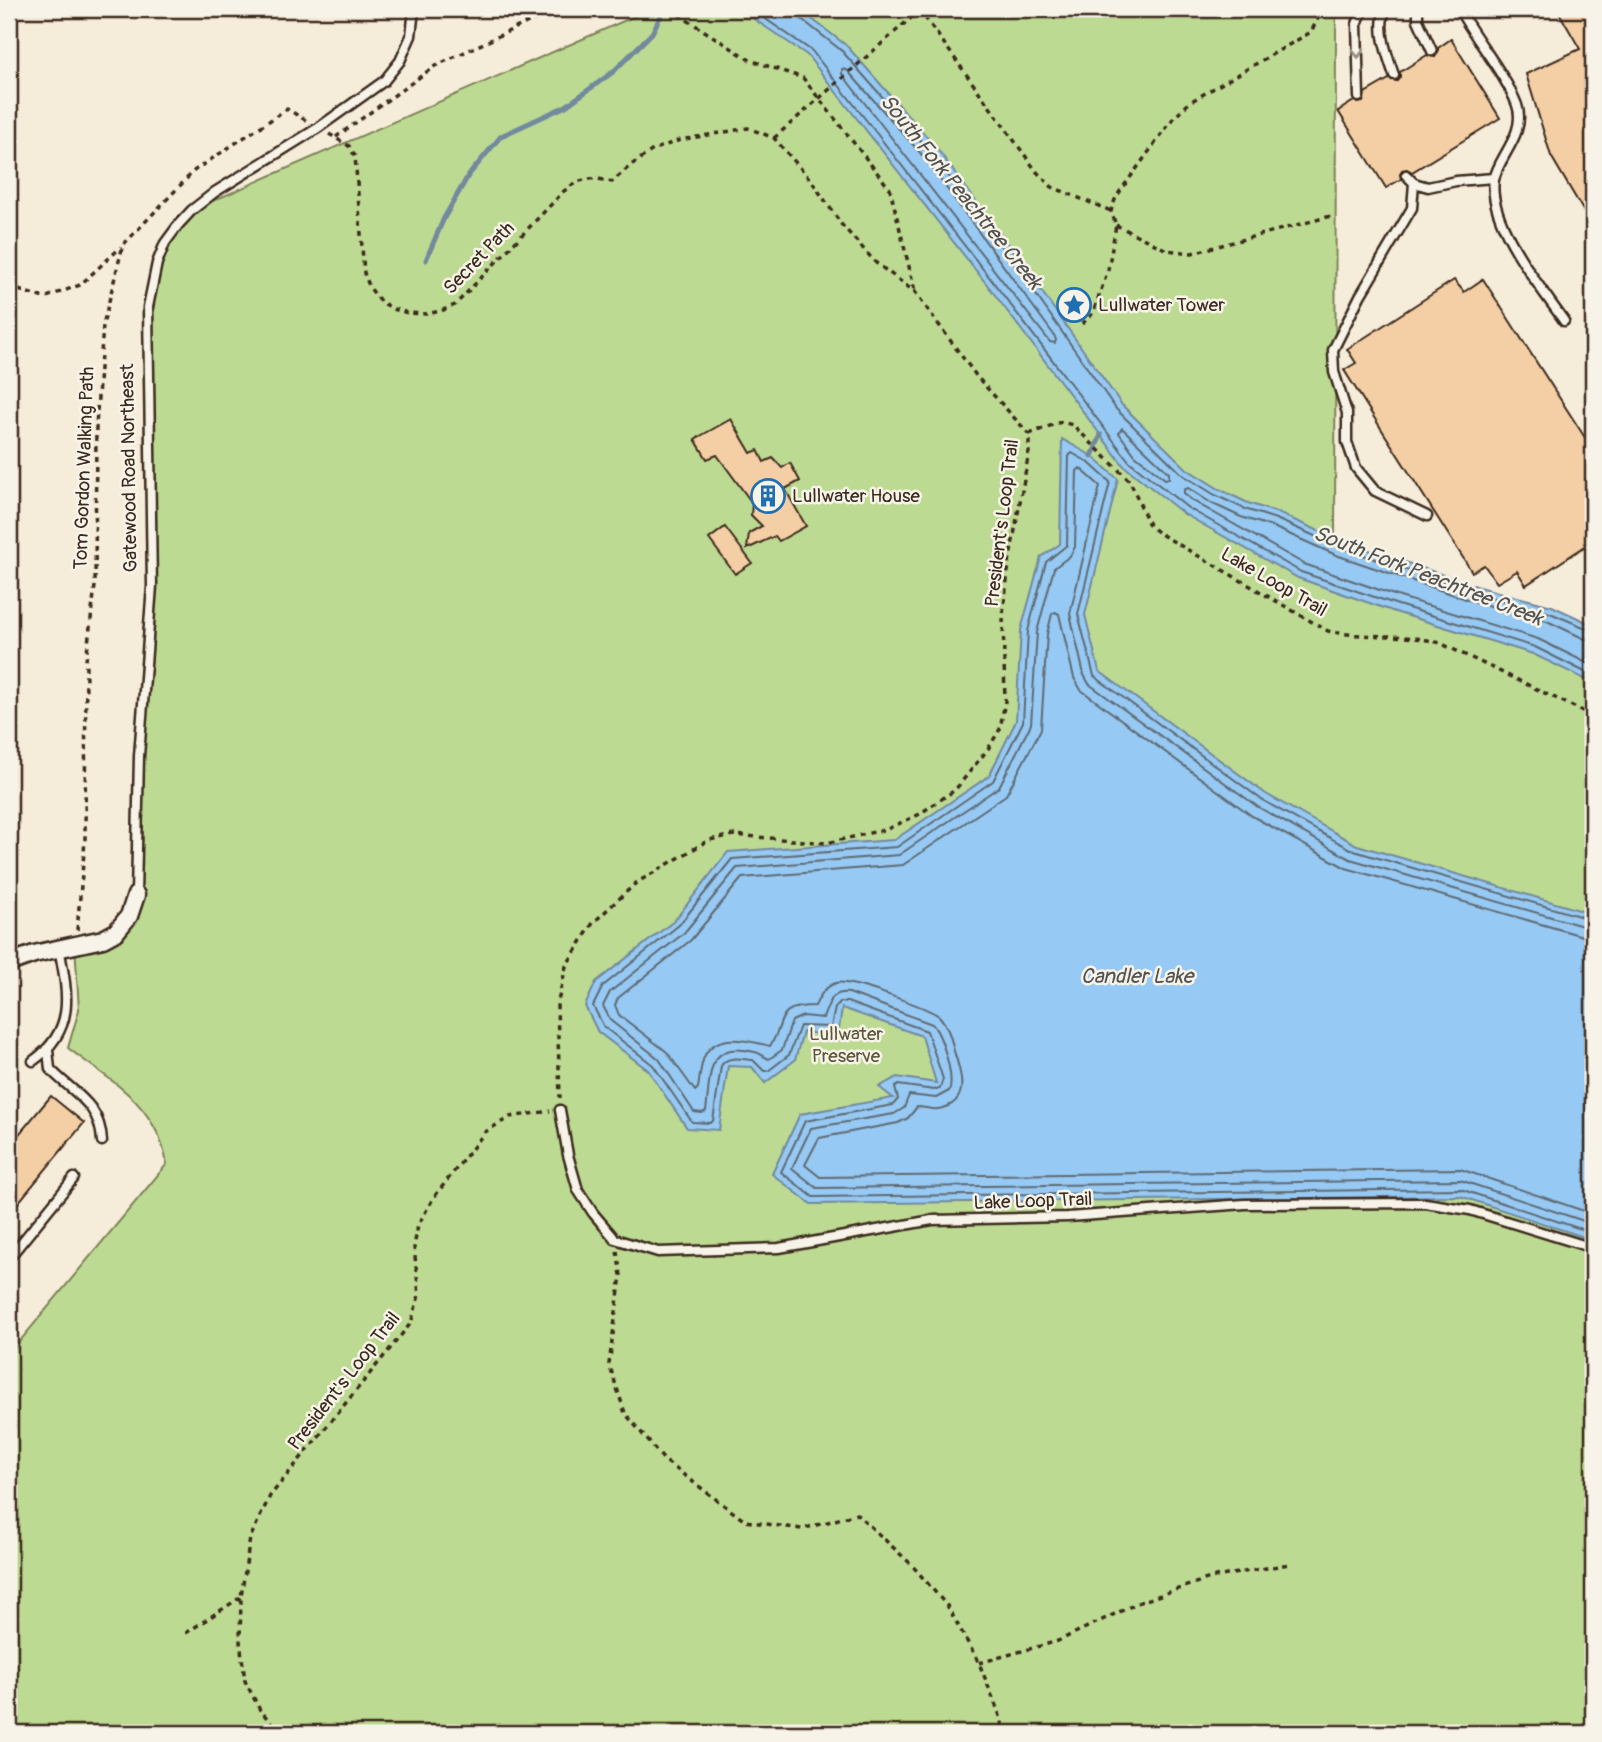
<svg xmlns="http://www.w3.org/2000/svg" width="1602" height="1742" viewBox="0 0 1602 1742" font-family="Pangolin,sans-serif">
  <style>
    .green { fill: #bdda92; stroke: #7c8258; stroke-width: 2 }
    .water { fill: #96c9f3; stroke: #72899e; stroke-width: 2 }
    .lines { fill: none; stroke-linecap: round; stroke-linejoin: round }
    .shore { stroke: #5f6a73; stroke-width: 2 }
    .stream { stroke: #72899e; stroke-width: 5 }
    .building { fill: #f4cea4; stroke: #3b2a1e; stroke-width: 2 }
    .lane-casing { stroke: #3b2a1e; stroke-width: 13 }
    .street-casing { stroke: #3b2a1e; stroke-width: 21 }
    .path { stroke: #3b2a1e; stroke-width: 3.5; stroke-dasharray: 5 5; stroke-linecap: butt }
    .lane { stroke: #f7f3e8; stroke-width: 8 }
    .street { stroke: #f7f3e8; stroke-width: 16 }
    .path-bridge { stroke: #3b2a1e; stroke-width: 3.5; stroke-dasharray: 5 5; stroke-linecap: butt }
    .oneway { stroke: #998e83 }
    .labels { text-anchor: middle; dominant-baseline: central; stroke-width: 5; stroke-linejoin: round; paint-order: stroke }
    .street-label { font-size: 19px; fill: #3b2a1e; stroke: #f7f3e8 }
    .poi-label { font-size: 19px; fill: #3b2a1e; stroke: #f7f3e8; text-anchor: start }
    .park-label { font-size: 19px; fill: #5c563b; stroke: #f7f3e8 }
    .water-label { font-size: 21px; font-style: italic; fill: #525253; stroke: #f7f3e8 }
  </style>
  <rect width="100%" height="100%" fill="#f6ecda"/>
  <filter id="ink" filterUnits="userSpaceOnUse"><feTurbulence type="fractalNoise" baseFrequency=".0143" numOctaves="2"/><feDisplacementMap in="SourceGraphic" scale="14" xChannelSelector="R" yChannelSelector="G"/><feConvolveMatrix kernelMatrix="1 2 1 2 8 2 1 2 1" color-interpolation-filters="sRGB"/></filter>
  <g filter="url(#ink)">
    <path class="green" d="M651,9H1336L1335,561L1593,655V1733H9V1354L167,1164C156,1103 114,1084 68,1048L79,1010L75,944L103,939L136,895L139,756L151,619L148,307L165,243L192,210Z"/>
    <path class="water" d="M739,9H799L847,46L935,146L1018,258L1122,405L1187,469L1219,489L1248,503L1278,513L1342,541L1479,587L1552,606L1593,625V683L1533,654L1395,612L1298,578L1184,514L1124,466L992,291L807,55Z
      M1062,439L1092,456L1118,479L1085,615L1099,671L1266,794L1357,845L1593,914V1240L1460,1196L811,1204L772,1174L800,1114L893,1098L879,1087L897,1077L936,1083L922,1036L842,1008L838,1036L803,1032L795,1060L765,1083L752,1067L728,1066L719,1130L687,1128L648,1070L598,1032L585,1006L596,982L674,921L728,852L894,840L989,776L1016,721L1021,630L1041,557L1060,544Z"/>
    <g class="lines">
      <path class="shore" d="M751,9L812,51L997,287L1129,461L1188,508L1301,572L1398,605L1535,647L1593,676
        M796,9L799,17L842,51L929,150L1013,262L1116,409L1183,475L1215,495L1245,509L1276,519L1340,547L1477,594L1550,613L1593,631
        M842,69L847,70L923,156L1054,335L1056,340L1055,343L1050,342L842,74Z
        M1122,428L1169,473V478L1165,479L1135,455L1119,433Z
        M1593,640L1585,639L1547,621L1475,602L1336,555L1273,527L1241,517L1211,503L1188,488L1184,490V494L1193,501L1304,564L1400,597L1538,639L1593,666
        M1593,920L1354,851L1262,800L1094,676L1078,614L1110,482L1088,462L1072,453L1069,456L1067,545L1046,562L1028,631L1023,722L993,781L897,847L732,859L679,925L603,986L593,1006L604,1027L653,1065L692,1122L710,1123L713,1121L721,1066C727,1055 742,1059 753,1060L764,1071H768L789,1055L800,1026L831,1027L835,1008L840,1002H847L927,1031L943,1079L940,1088L934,1090L898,1085L895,1088L898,1099L893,1105L805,1121L781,1172L813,1197L1460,1189L1593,1233
        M1593,929L1350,859L1258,807L1089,684L1084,675L1070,614L1100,486L1080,468L1077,471L1075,547L1070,556L1054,568L1037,632L1031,724L999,787L899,855L737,868L684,933L610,992L603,1006L611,1021L659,1059L694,1112L702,1113L706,1111C711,1076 705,1039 755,1052C761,1053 765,1058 769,1059L782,1050L792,1021L803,1016L823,1018C829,1004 830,991 849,993L932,1024C942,1035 955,1078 949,1091L936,1098L909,1095L904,1108L894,1114L811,1128L792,1168L817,1188L1460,1180L1593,1224
        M1593,939L1346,868L1252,816L1081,690L1074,678L1059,614L1055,612L1052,614L1047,634L1041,729L1006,795L903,865L742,878L691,940L618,998L615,1005L619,1015L667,1052L695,1091L698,1088C700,1078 700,1065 705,1055C717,1031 750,1041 770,1046C787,1021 773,1006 815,1006C820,996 824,987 836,983C849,979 926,1007 939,1016C948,1026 951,1038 954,1051C961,1072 972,1104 938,1109C931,1110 924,1107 917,1107L908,1118L898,1123L819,1138L805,1165L820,1177L1460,1169L1593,1214"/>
      <path class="stream" d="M426,260L444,218L468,176L501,136L566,106L613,72L652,33L664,9
        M1092,456L1101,435"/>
    </g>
    <path class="building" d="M1557,9H1593V227L1551,156L1526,74L1580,49Z
      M1451,39L1500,118L1412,172L1407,169L1402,170L1400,174L1401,179L1386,188L1338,111L1354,101L1358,103L1363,102L1365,93L1389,79L1397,81L1400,77V72L1427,55L1435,57L1438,52V48Z
      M1483,279L1593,450V541L1526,585L1517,571L1497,583L1484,565L1472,572L1344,370L1356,363L1347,349L1454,280L1464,292Z
      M731,419L751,453L758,450L764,462L773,458L782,468L790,463L800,481L785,489L806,526L779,541L775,536L747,549L749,533L762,526L751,515L752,503L717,455L707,459L695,439Z
      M725,527L752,563L735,574L709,539Z
      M51,1096L84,1123L9,1214V1146Z"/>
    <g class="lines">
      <g class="lane-casing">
        <path id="lane" d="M1386,9C1376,27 1388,57 1394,75
          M1418,9V20L1432,51
          M1459,9C1475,39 1506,75 1517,105C1527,134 1497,158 1494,180C1487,221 1541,288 1564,321
          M1359,97L1357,24L1363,9
          M1406,175L1414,183L1428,187L1456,181L1494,178
          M1414,183L1412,208L1360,296L1333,350L1334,372L1347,413V442L1356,468L1375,491L1427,516
          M136,895L139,756L152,586L148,307L157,263L165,243L179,224L192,210L215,192L318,128L384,81L400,61L411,36L414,9
          M48,1050L50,1069C74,1094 100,1103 102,1141
          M33,1061C76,1030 68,994 59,948
          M560,1110L568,1155L578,1190L593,1213L615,1239L658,1252L779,1248L932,1220L1068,1217L1245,1204L1425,1203L1470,1210L1593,1248
          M9,1258L74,1178"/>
      </g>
      <g class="street-casing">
        <path id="street" d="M9,963L34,954L103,939L116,932L129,916L136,895"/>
      </g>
      <path class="path" d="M670,9L750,60L803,78L890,189L915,291
        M919,9L1037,172L1052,187L1111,211
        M329,134L349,146L355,156L364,273L370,288L380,301L393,309L408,313L426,314L441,311L455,305L564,191C580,178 591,176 612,182L631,165L653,150L680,140L748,128L774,138L811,180L841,224L876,263L915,292L977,377L1029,434V452L1009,563L1003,615L1005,701L1000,729L988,749L955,790L918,815L887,829L827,843L734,835L709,840L636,883L593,923L566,966L557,1006L560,1098
        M336,137L435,66L541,16L580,9
        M1116,225L1167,250L1192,253L1331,216
        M9,287L44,298L80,285L121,247
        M1082,324L1093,313L1108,270L1116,225L1111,211L1116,197L1172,120L1190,102L1311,32L1319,16V9
        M1029,434L1061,422L1073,425L1130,481L1149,525L1157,532L1328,631C1366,639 1402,632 1440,643L1593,716
        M77,930L85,841L86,660L95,586L96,426L103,325L123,245L195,170L287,109L307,121
        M617,1251L621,1275L609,1364L625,1413L664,1460L745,1521L802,1529L857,1514L911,1564L948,1607L979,1663L1002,1721V1733
        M186,1633L241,1597
        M979,1663L1058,1641L1140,1602L1210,1578L1289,1564
        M280,1733L260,1710L245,1681L240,1641L241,1597L250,1538L270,1496L411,1323L419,1295L414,1247L418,1225L434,1197L485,1132L510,1117L550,1111"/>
      <use href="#lane" class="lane"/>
      <use href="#street" class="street"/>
      <path class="path-bridge" d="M774,138L920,10"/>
    </g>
    <defs><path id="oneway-chevron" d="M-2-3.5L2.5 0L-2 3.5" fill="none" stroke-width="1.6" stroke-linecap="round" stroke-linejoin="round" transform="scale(1.75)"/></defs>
    <use class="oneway" href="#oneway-chevron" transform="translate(1358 53) rotate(88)"/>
  </g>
  <defs>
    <g id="sight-ring" transform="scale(1.75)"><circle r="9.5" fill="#f7f3e8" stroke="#1f6fb2" stroke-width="1.5"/><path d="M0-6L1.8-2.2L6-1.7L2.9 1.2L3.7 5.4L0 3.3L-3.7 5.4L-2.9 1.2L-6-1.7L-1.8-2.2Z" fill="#1f6fb2"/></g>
    <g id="building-ring" transform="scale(1.75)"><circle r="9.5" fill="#f7f3e8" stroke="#1f6fb2" stroke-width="1.5"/><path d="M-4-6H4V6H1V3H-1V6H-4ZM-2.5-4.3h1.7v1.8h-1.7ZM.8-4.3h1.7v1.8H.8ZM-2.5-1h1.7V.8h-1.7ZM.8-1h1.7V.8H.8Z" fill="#1f6fb2"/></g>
  </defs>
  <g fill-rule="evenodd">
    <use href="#sight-ring" x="1074" y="305"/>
    <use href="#building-ring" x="768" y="496"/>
  </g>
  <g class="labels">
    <g class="street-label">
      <text transform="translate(479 258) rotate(-46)">Secret Path</text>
      <text transform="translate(84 468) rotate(-88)">Tom Gordon Walking Path</text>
      <text transform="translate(129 468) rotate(-91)">Gatewood Road Northeast</text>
      <text transform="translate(1002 523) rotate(-83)">President's Loop Trail</text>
      <text transform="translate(1274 582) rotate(30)">Lake Loop Trail</text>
      <text transform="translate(1033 1201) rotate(-2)">Lake Loop Trail</text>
      <text transform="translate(344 1381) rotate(-52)">President's Loop Trail</text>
    </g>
    <g class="poi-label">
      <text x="1098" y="305">Lullwater Tower</text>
      <text x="792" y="496">Lullwater House</text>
    </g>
    <g class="park-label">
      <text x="846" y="1034">Lullwater<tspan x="846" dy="22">Preserve</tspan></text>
    </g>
    <g class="water-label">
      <text transform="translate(961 192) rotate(51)">South Fork Peachtree Creek</text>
      <text transform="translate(1428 576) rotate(21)">South Fork Peachtree Creek</text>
      <text x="1137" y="976">Candler Lake</text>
    </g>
  </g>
  <rect width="1602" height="1742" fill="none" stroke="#f7f3e8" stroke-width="35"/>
  <rect x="18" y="18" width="1567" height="1707" fill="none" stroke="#3b2a1e" stroke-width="2.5" filter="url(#ink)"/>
</svg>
